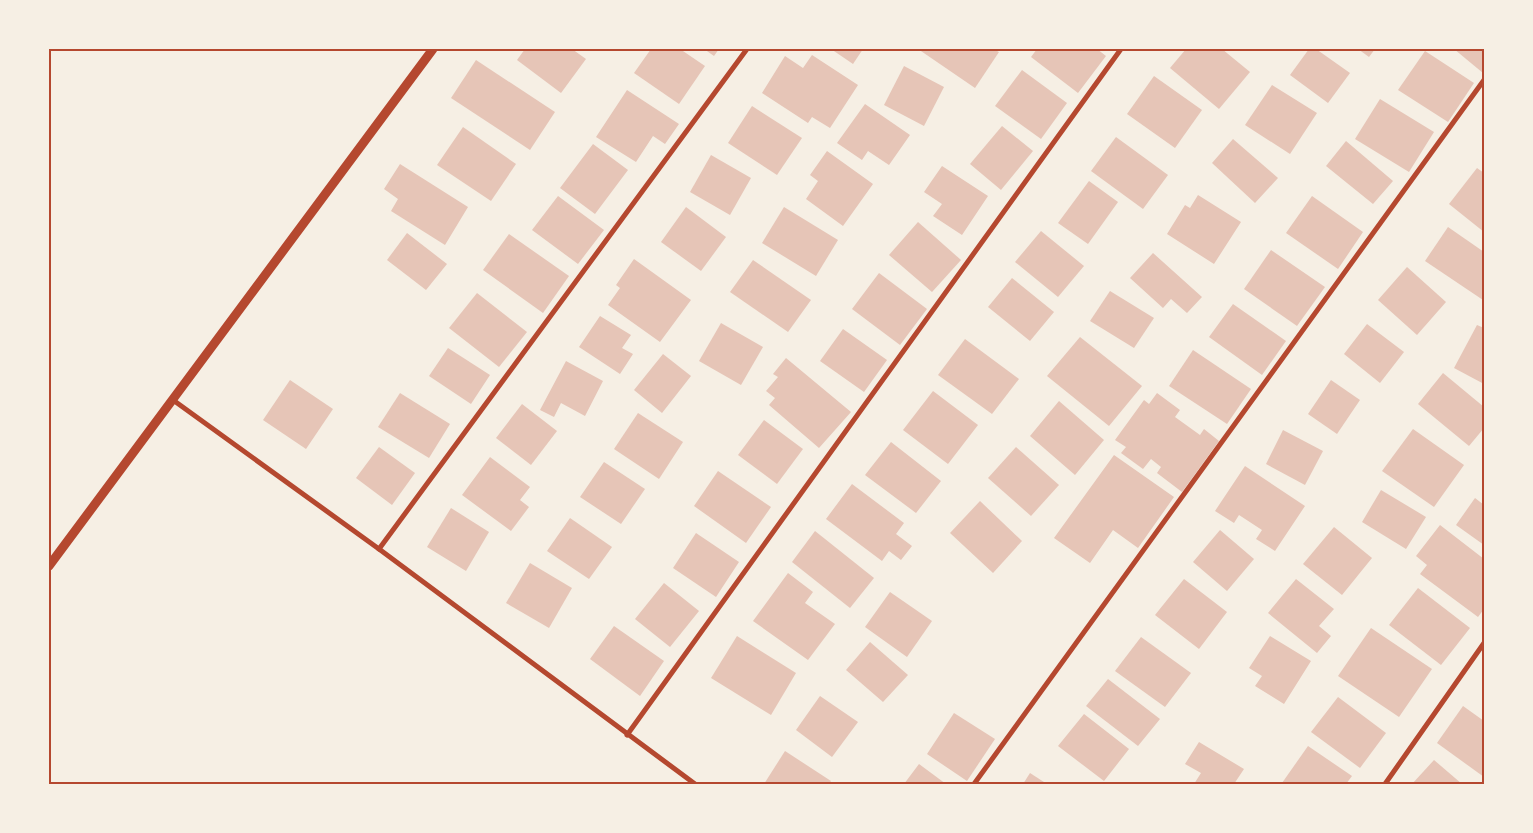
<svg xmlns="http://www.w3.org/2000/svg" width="1533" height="833" font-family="Cabin,sans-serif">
  <rect width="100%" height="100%" fill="#f6efe4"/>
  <g fill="#e6c5b7">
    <path d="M525,49H572L586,59L561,93L517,60Z"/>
    <path d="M651,49H680L705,66L679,104L634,73Z"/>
    <path d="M704,49H719L714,56Z"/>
    <path d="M831,49H863L853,64Z"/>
    <path d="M918,49H993L999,52L975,88Z"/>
    <path d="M1037,49H1097L1106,56L1078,93L1031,57Z"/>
    <path d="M1186,49H1222L1250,72L1219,109L1170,68Z"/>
    <path d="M1309,49H1316L1350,73L1328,103L1290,75Z"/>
    <path d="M1358,49H1375L1369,57Z"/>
    <path d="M1454,49H1484V72L1483,73Z"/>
    <path d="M1425,51L1474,83L1448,122L1398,90Z"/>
    <path d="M812,55L858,85L830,128L812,117L808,123L762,93L785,56L803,68Z"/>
    <path d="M476,60L555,112L530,150L451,98Z"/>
    <path d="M904,66L944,87L924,126L884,105Z"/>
    <path d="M1022,70L1067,103L1041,139L995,106Z"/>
    <path d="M1154,76L1202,110L1175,148L1127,114Z"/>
    <path d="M1272,85L1317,113L1290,154L1245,125Z"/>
    <path d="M627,90L679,124L665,144L653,136L636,162L596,137Z"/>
    <path d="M1380,99L1434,132L1409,172L1355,139Z"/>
    <path d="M865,104L910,135L889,165L868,151L862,160L837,143Z"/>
    <path d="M752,106L802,138L777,175L728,143Z"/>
    <path d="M1002,126L1033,151L1001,190L970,164Z"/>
    <path d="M463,127L516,164L491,201L437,165Z"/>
    <path d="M1116,137L1168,175L1143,209L1091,171Z"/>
    <path d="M1233,139L1278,178L1255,203L1212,163Z"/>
    <path d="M1346,141L1393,181L1373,204L1326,166Z"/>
    <path d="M593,144L628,170L595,214L560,188Z"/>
    <path d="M827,151L873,184L843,226L806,199L818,181L810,175Z"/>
    <path d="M711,155L751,178L730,215L690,192Z"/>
    <path d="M400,164L468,207L445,245L391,211L398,199L384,189Z"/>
    <path d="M942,166L988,196L962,235L933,216L942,204L924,192Z"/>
    <path d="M1477,168L1484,173V232L1449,204Z"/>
    <path d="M1089,181L1118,202L1088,244L1058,223Z"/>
    <path d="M1198,195L1241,222L1214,264L1167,234L1185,205L1190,208Z"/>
    <path d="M558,196L604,230L578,264L532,230Z"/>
    <path d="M1312,196L1363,232L1338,269L1286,233Z"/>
    <path d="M686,207L726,237L701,271L661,242Z"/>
    <path d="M784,207L838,240L816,276L762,243Z"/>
    <path d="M918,222L961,260L932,292L889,255Z"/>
    <path d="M1448,227L1484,252L1483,300L1425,261Z"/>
    <path d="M1041,231L1084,266L1058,297L1015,262Z"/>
    <path d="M407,233L447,264L426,290L387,260Z"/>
    <path d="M509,234L569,276L543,313L483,270Z"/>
    <path d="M1271,250L1325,287L1297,326L1244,289Z"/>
    <path d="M1153,253L1202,297L1187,313L1171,299L1163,308L1130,278Z"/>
    <path d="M634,259L691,300L660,342L608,305L620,288L616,285Z"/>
    <path d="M753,260L811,300L788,332L730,292Z"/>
    <path d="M1407,267L1446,302L1417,335L1378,300Z"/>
    <path d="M879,273L927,309L900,345L852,309Z"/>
    <path d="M1012,278L1054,312L1030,341L988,307Z"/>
    <path d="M1110,291L1154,318L1134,348L1090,321Z"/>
    <path d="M477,293L527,332L499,367L449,328Z"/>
    <path d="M1233,304L1286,341L1262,375L1209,337Z"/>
    <path d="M600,316L631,335L622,348L633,354L620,374L579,347Z"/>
    <path d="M721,323L763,347L741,385L699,361Z"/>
    <path d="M1367,324L1404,352L1380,383L1344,354Z"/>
    <path d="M1477,325L1484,328V384L1454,368Z"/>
    <path d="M843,329L887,360L864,392L820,361Z"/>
    <path d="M1080,337L1142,386L1109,426L1047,376Z"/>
    <path d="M965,339L1019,379L992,414L938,375Z"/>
    <path d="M448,348L490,375L471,404L429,376Z"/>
    <path d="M1193,350L1251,389L1227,424L1169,386Z"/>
    <path d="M663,354L691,376L662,413L634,390Z"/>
    <path d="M786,358L851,412L819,448L769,405L775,398L766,391L778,377L773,374Z"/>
    <path d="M566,361L603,381L585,416L561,403L554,417L540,410Z"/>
    <path d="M1443,373L1484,407V428L1469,446L1418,404Z"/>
    <path d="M290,380L333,409L306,449L263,420Z"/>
    <path d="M1331,380L1360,400L1337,434L1308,414Z"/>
    <path d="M933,391L978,425L948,464L903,430Z"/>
    <path d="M400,393L450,424L429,458L378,427Z"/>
    <path d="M1157,393L1180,410L1175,417L1200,435L1204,429L1219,441L1182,492L1157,473L1161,467L1151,459L1143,469L1121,453L1126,447L1115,440L1144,400L1149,404Z"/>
    <path d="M1059,401L1104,440L1075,475L1030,436Z"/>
    <path d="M522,404L557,431L531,465L496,438Z"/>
    <path d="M638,413L683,442L659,479L614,449Z"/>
    <path d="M764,420L803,449L777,484L738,455Z"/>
    <path d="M1413,429L1464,465L1434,507L1382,471Z"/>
    <path d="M1283,430L1323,451L1305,485L1266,464Z"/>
    <path d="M891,442L941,481L916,513L865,475Z"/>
    <path d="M379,447L415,473L392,505L356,478Z"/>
    <path d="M1016,447L1059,485L1031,516L988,478Z"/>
    <path d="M1114,455L1174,497L1138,548L1113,530L1090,563L1054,538Z"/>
    <path d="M490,457L530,487L520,500L529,507L511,531L462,495Z"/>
    <path d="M604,462L645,489L621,524L580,497Z"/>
    <path d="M1245,466L1305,506L1275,551L1256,539L1262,530L1239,515L1234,523L1215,511Z"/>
    <path d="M718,471L771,507L746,543L694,506Z"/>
    <path d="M852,484L904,523L896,534L912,546L901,560L889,551L882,561L826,519Z"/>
    <path d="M1381,490L1426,517L1406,549L1362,522Z"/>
    <path d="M1475,498L1484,505V545L1456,525Z"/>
    <path d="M980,501L1022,541L993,573L950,533Z"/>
    <path d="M451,508L489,532L466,571L427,547Z"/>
    <path d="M570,518L612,547L589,579L547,551Z"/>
    <path d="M1440,525L1484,559V609L1478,617L1420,574L1427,565L1416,556Z"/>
    <path d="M1334,527L1372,558L1342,595L1303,564Z"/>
    <path d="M1220,530L1254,559L1227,591L1193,562Z"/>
    <path d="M815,531L874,578L850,608L792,562Z"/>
    <path d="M696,533L739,562L716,597L673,568Z"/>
    <path d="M530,563L572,588L549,628L506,603Z"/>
    <path d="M788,573L813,592L805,603L835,624L808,660L753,621Z"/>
    <path d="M1184,579L1227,612L1199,649L1155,615Z"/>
    <path d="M1296,579L1334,609L1319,626L1331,636L1317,653L1268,613Z"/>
    <path d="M664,583L699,611L670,647L635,619Z"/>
    <path d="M1418,588L1470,628L1441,665L1389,625Z"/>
    <path d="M890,592L932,621L907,657L865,627Z"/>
    <path d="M614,626L664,661L640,696L590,659Z"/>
    <path d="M1371,628L1432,669L1399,717L1338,676Z"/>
    <path d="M737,636L796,673L771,715L711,678Z"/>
    <path d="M1270,636L1311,661L1284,704L1255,686L1262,676L1249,668Z"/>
    <path d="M1141,637L1191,673L1165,707L1115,671Z"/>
    <path d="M870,642L908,675L883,702L846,670Z"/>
    <path d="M1108,679L1160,719L1138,746L1086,706Z"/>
    <path d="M820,696L858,722L832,757L796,730Z"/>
    <path d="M1338,697L1386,733L1360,768L1311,732Z"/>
    <path d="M1463,706L1484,721V777L1437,743Z"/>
    <path d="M954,713L995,739L967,781L927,754Z"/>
    <path d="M1084,714L1129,749L1104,781L1058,746Z"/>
    <path d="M1199,742L1244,769L1234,784H1194L1201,773L1185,764Z"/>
    <path d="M1308,746L1352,776L1346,784L1282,783Z"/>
    <path d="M785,751L831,781L829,784H764Z"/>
    <path d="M1434,760L1462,784H1412Z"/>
    <path d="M919,764L946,784H904Z"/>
    <path d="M1030,773L1047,784H1023Z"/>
  </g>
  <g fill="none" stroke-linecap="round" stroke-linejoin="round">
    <g stroke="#b5482f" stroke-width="5">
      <path d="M173,400L379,549L695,784"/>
      <path d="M379,549L747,49"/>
      <path d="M627,735L1121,49"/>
      <path d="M974,784L1484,80"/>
      <path d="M1385,784L1484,643"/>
    </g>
    <path stroke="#b5482f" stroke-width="9" d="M49,566L433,49"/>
  </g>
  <rect width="1533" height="833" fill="none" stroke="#f6efe4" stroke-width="100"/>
  <rect x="50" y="50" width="1433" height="733" fill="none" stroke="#b5482f" stroke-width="2"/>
</svg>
